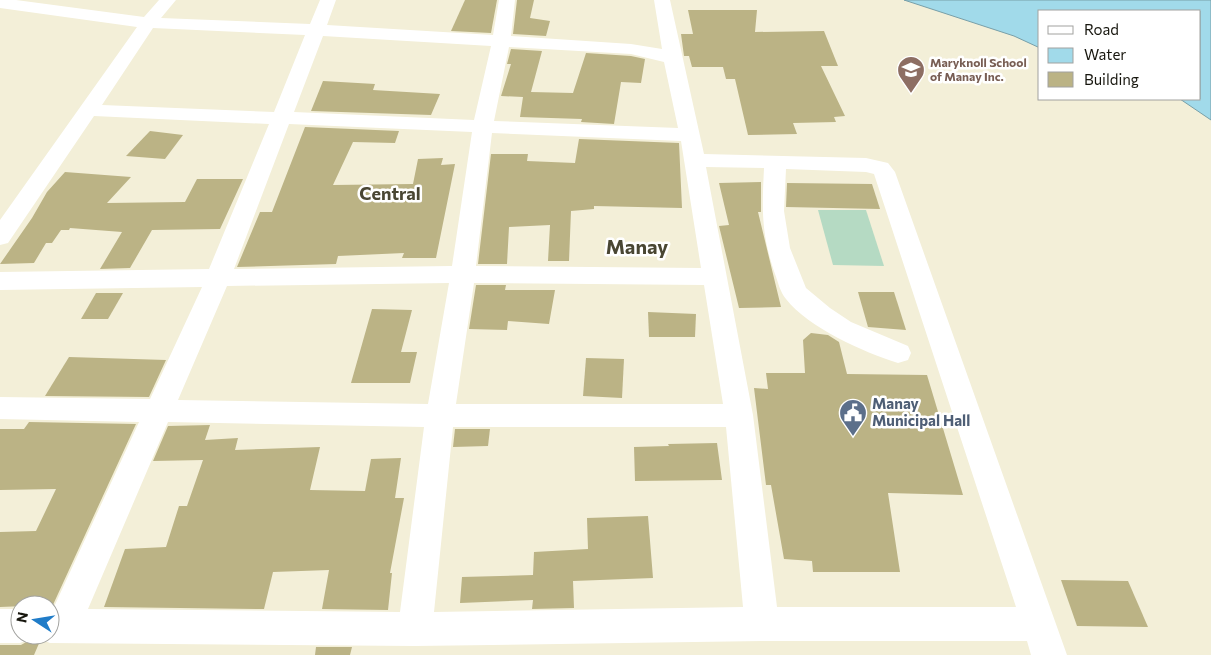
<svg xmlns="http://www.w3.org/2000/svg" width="1211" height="655" font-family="Commissioner,sans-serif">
  <rect width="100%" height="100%" fill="#f3efd8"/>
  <path fill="#b5dac3" d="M818,210H866L884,266L833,265Z"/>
  <path fill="#a1daea" stroke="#789fa8" d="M904,0H1211V120L1180,99H1200V11H1040V48L1014,36Z"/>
  <g fill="#bbb385">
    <path d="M465,0H497L491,33L451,31Z"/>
    <path d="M517,0H534L530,18L550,21L546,36L513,34Z"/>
    <path d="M688,10H757L755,32L824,31L838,66H821L845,116L834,117L836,122L793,123L797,134L748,135L735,79H726L723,67H692L689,56H684L681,34H693Z"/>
    <path d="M511,49L542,51L531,92L573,93L586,53L631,56L645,59L641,83L621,82L614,124L581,122L582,119L520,117L523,97L501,96L511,64H507Z"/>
    <path d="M323,81L375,84L373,90L440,94L431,115L311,111Z"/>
    <path d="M305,127L399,131L395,143L353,142L333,185L413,184L418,159L443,158L441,165L455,164L436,258H402L404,253L338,256L336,264L237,267L260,212H272Z"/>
    <path d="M150,131L183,135L165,159L126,156Z"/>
    <path d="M579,139L679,143L682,208L594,206V209L571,211L569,261H548L550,225L509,227L507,264H478L491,154H528L527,161L575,163Z"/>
    <path d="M65,172L131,177L107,203L185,202L197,179H243L220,229L152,230L130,268L100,269L122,232L70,228L69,230H61L52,243H46L34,263L0,264L32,218L47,192Z"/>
    <path d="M761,182V212H758L781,307L739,308L719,226L729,225L719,183Z"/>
    <path d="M787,183L872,184L880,209L786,207Z"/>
    <path d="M476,285H506L505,290H555L549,324L508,321L507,330L469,329Z"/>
    <path d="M858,292H894L906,330L868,327Z"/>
    <path d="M96,293H123L108,319H81Z"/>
    <path d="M372,309L412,310L401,352H417L410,383H351Z"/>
    <path d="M648,312L696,314L695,337H649Z"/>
    <path d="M811,333L828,335L839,342L847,374L927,375L963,495L888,493L900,572H813L812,561L784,559L771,485H766L754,388L768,389L766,373H805L803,340Z"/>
    <path d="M69,357L166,360L149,397L45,396Z"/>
    <path d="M586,358L624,359L622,398L583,396Z"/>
    <path d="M29,422L136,424L52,607L50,605L0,607V532L36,531L56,489L0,490V429H24Z"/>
    <path d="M210,425L205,440L238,438L235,450L320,447L310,490L365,491L371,459L401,458L395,498H404L390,573H392L388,610L322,609L329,570L273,572L264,609L104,607L125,549L166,547L179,506H187L203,460L153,461L168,426Z"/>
    <path d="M455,429H490L488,446L453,447Z"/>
    <path d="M717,443L722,480L635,481L634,447L669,446L668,444Z"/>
    <path d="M648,516L653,578L573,581L574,608L532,609L533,600L460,603L462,577L533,575L534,552L588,549L587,518Z"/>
    <path d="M1061,580L1128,581L1148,627L1077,626Z"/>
    <path d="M35,637L40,641L34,655H0V645H21Z"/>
    <path d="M316,647H352L350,655H315Z"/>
  </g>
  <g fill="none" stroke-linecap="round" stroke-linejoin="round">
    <g fill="#fff" fill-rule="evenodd">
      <path d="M0,0H16L144,17L159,0H176L161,18L310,24L320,0H336L327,25L493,35L499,0H515L511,36L631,44L662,49L654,0H670L704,154L866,158L888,163L895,172L1067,655H1031L1027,641H762L415,646L50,643L38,638L36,635H50V609H53L139,422L0,419V397L150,399L202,287L0,290V272L209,269L269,124L94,116L8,243L0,245V220L137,27L0,8ZM153,28L305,35L274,112L102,105ZM323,36L491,46L474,120L294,112ZM509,47L631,54L664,62L678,128L494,121ZM289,124L472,132L452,266L234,269ZM492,133L681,141L701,268L476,266ZM706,167L764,168C762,210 761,234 775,274C778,282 780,292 786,299C809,328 863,352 898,363L908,360L911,353L908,346L851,322L830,308L806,288L790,248L784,211L786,169L866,172L874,174L1016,607H777L753,415ZM449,283L428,404L178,400L227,286ZM474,283L704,285L723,404H456ZM168,422L424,427L400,612L88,609ZM453,427H726L743,607L434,612Z"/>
      <path d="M0,609H20V635H34L32,638L20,643H0Z"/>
    </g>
  </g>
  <defs>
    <symbol id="school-pin" viewBox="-11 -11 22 30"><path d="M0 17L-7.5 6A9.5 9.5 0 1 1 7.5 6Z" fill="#8d6e63" stroke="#fff"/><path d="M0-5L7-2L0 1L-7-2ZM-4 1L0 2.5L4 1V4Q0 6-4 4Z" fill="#fff"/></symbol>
    <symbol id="civic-pin" viewBox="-11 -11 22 30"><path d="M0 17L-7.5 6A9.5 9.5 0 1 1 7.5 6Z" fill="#5c6f8a" stroke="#fff"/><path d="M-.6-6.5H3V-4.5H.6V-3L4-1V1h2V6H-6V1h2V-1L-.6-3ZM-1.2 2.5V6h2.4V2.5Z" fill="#fff"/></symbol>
  </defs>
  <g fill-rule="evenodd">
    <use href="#school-pin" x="895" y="54" width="32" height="43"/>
    <use href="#civic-pin" x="837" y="397" width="32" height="43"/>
  </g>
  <g text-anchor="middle" stroke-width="5" stroke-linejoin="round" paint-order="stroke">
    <g font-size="12" font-weight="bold" fill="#785e54" stroke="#fff" text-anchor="start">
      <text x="930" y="67">Maryknoll School<tspan x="930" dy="14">of Manay Inc.</tspan></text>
    </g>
    <g font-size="15" font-weight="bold" fill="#4e5e75" stroke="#fff" text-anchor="start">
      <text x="872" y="409">Manay<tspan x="872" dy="17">Municipal Hall</tspan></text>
    </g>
    <g font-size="18" font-weight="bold" fill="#494633" stroke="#fff">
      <text x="390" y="200">Central</text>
    </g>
    <g font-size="20" font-weight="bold" fill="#494633" stroke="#fff">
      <text x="637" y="254">Manay</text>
    </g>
  </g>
  <rect x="1038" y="10" width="162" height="90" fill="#ffffff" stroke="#a2a29f"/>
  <rect x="1048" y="26" width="25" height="8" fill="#ffffff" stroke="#a2a29f"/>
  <text x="1084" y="35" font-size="15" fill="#17160e">Road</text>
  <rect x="1048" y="48" width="25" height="15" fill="#a1daea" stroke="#a2a29f"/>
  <text x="1084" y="60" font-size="15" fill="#17160e">Water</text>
  <rect x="1048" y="72" width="25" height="15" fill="#bbb385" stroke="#a2a29f"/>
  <text x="1084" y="85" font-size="15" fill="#17160e">Building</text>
  <g transform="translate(35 620) rotate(282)"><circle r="24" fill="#ffffff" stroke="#a2a29f"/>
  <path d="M0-4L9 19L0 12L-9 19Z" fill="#207cc8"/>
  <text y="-8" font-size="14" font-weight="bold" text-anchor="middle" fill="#17160e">N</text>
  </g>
</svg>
